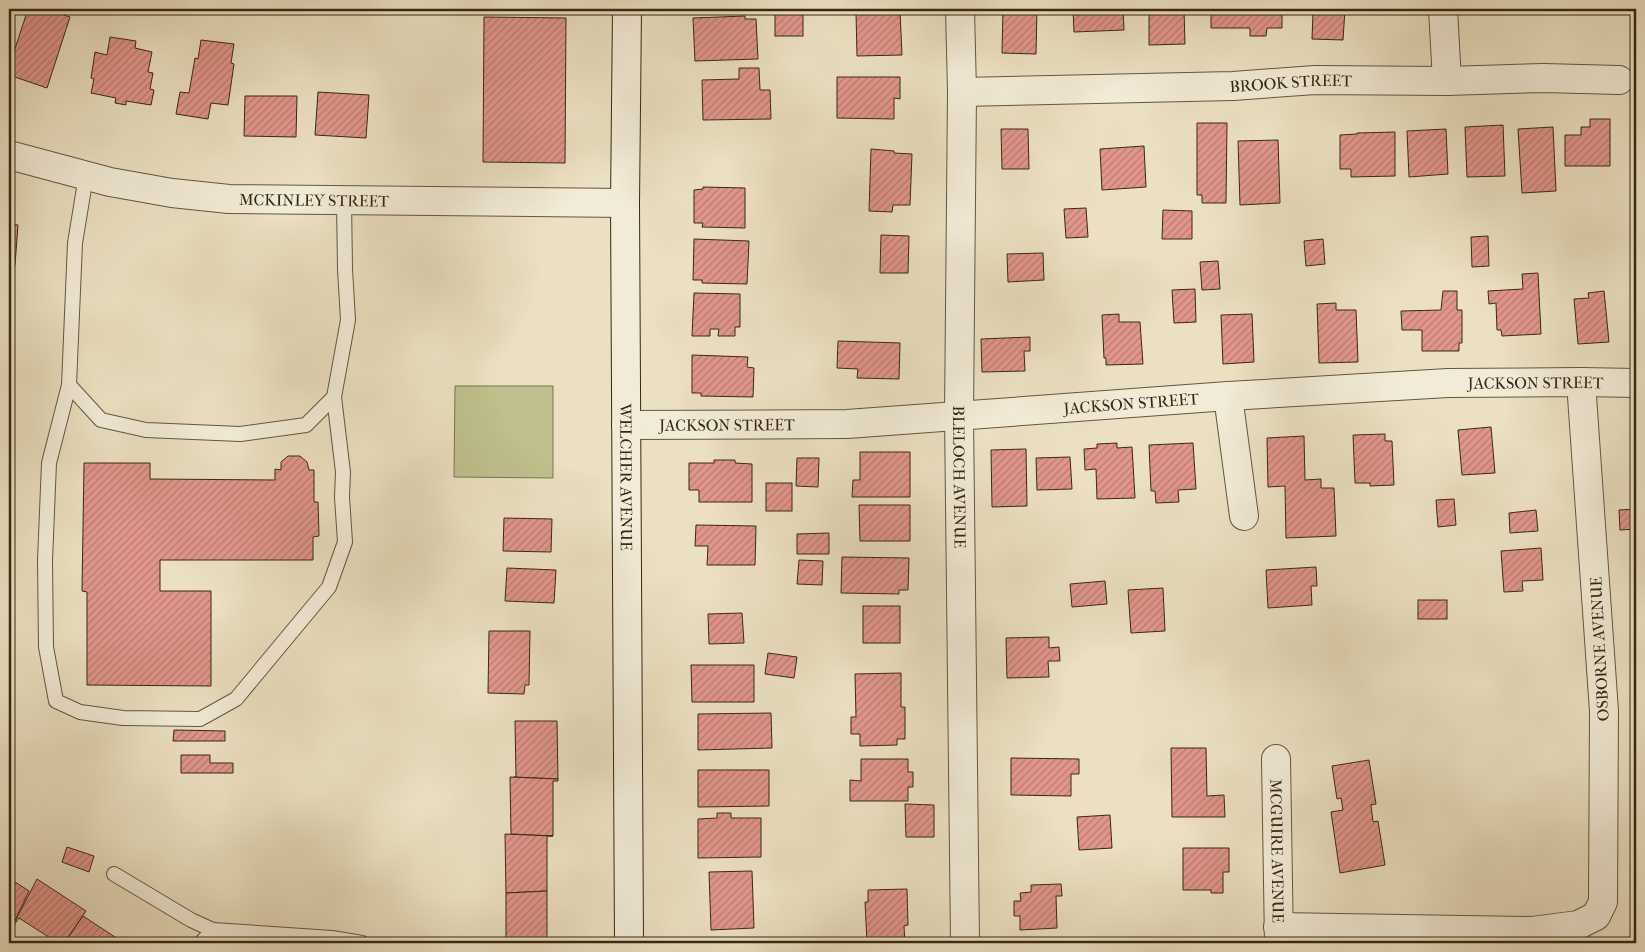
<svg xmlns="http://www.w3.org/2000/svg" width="1645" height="952" font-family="'IM FELL French Canon',serif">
  <defs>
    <pattern id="building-hatch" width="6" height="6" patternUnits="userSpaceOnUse" patternTransform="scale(1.25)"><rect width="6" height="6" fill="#e2968c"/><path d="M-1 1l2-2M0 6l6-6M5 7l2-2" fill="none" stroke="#b87a71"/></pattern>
  </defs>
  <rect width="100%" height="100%" fill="#ebe0c1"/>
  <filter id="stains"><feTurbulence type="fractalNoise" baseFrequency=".004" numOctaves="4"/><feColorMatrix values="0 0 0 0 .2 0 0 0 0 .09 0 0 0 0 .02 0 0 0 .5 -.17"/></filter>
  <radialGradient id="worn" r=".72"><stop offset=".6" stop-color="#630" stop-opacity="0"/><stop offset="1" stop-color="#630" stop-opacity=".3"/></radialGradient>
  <path fill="#bfc08d" stroke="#7b7451" d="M455,386H553V478L454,477Z"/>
  <g fill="url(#building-hatch)" stroke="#372815">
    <path d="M28,9H46L70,17L47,88L9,75V67Z"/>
    <rect x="775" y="9" width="28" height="27"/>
    <path d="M1003,9H1037L1036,54L1002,53Z"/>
    <path d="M1073,9H1123L1124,30L1074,32Z"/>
    <path d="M1149,9H1184L1185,44L1149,45Z"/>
    <path d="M1211,9H1282V28H1267L1266,36H1250V28H1211Z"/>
    <path d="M1311,9H1345L1343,40L1312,39L1313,13H1311Z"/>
    <path d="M900,11L902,55L857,56L856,13Z"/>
    <path d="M745,16V19H756L758,59L695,61L693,18Z"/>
    <path d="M484,17L566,18L565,163L483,162Z"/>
    <path d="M110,37L136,41L135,48L152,52L148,72L153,73L150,89L154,90L151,105L126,101V105L115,103L116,98L91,93L94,79L91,78L95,52L107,55Z"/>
    <path d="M201,40L234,44L231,63L234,64L228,105L211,103L208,119L176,114L180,92L189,93L195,58L198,59Z"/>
    <path d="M739,68H759L760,90H770L771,119L703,120L702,80L739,79Z"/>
    <path d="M837,77H900V99L894,98V119L837,118Z"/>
    <path d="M318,92L369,95L366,138L315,135Z"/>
    <path d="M245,96H297L296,137L244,136Z"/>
    <path d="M1590,119H1610V166H1565V135H1581V127H1590Z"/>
    <path d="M1197,123H1227L1226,203H1202V195H1197Z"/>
    <path d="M1503,125L1505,176L1467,177L1465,127Z"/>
    <path d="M1553,127L1556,191L1522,193L1518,129Z"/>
    <path d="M1001,129H1028L1029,169H1002Z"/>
    <path d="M1446,129L1448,174L1409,177L1407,131Z"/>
    <path d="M1395,132V176L1351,177V169H1340V135L1357,134V133Z"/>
    <path d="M1278,140L1280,203L1240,205L1238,141Z"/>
    <path d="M1144,146L1146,187L1102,190L1100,149Z"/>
    <path d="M871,149L894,151V153L912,154L910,205H893L892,212L869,211Z"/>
    <path d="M703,187L745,188V228L702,227L703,223H694V190L703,189Z"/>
    <path d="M1086,208L1088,237L1066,238L1064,209Z"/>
    <path d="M1163,210L1192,211V239H1162Z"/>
    <path d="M9,224L18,225L15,265H9Z"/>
    <path d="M881,235L909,236L908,273H880Z"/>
    <path d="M1488,236L1489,266L1472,267L1471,237Z"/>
    <path d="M694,239L749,241L747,284L702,283V280H693Z"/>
    <path d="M1323,239L1325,264L1306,266L1304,241Z"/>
    <path d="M1043,253L1044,280L1008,282L1007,254Z"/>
    <path d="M1218,261L1220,289L1202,290L1200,262Z"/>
    <path d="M1538,273L1541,334L1502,336L1501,330H1497L1496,303L1489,304L1488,291L1523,289L1522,274Z"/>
    <path d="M1195,289L1196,322L1174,323L1172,290Z"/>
    <path d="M1443,291H1457V310H1462V343H1459V351H1422V330H1402L1401,311L1441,310Z"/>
    <path d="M1604,291L1609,342L1578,344L1574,299L1589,298L1588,293Z"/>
    <path d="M694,293L740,294V327H735V336H718L719,329H710V336H692Z"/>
    <path d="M1336,303V310H1356L1358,362L1319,363L1317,304Z"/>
    <path d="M1119,314V322H1140L1143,364L1106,365V358H1104L1102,315Z"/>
    <path d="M1252,314L1254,362L1223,364L1221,315Z"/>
    <path d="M1030,337V351H1024L1025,371L982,372L981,339Z"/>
    <path d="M838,341L900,343L899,379L857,378L858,369L837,368Z"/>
    <path d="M692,355L748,357L747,367L754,368L753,397L701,396V393H692Z"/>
    <path d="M1633,408H1636V457Z"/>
    <path d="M1491,427L1495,473L1462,475L1458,430Z"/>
    <path d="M1385,434V441H1392L1394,485L1370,486V483H1355L1353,435Z"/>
    <path d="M1304,436L1305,480L1321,479V488H1334L1336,536L1286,538L1285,486L1268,487L1267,438Z"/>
    <path d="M1117,443V448L1132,447L1135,498L1097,499L1096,469L1085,470L1084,449L1097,448V444Z"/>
    <path d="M1193,443L1196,489L1178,490L1179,502L1156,503L1155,491H1151L1149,445Z"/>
    <path d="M1026,449L1027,506L992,507L991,450Z"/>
    <path d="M860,452H910V497H852L853,480H860Z"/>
    <path d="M288,456H300L307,462L309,470H314V502H318L319,536L313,537V560H160V591H211V686L87,685V592L82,591L84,463H150V479L275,480V469L281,470V462Z"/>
    <path d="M1070,457L1072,489L1037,490L1036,458Z"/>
    <path d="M797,458H819L818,487L796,486Z"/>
    <path d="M714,460H735V463L752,464V502H699V490H689V463H714Z"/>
    <rect x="766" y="483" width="26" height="28"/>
    <path d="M1454,499L1456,525L1438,527L1436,500Z"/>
    <path d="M859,505H910V541H860Z"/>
    <path d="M1636,509V529L1620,530L1619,510Z"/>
    <path d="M1536,510L1538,531L1510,533L1509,513Z"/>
    <path d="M504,518L552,519L551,552L503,551Z"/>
    <path d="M696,525L756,526L755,565H707L708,546H695Z"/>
    <path d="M829,533V554H797V534Z"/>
    <path d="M1541,548L1543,580L1522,581L1523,591L1504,592L1501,551Z"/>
    <path d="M842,557L909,558L908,590H899V594L841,593Z"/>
    <path d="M799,560L823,561L822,585L797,584Z"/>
    <path d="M1316,567L1317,586H1311L1312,605L1268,608L1266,570Z"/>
    <path d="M507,568L556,570L554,603L505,601Z"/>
    <path d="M1105,581L1107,604L1072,607L1070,584Z"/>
    <path d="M1163,588L1165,631L1131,633L1128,590Z"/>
    <rect x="1418" y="600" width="29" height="19"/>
    <rect x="863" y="606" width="37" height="37"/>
    <path d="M742,613L744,643L709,644L708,614Z"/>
    <path d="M489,631H530L529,685H525L524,694L488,693Z"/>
    <path d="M1049,637V648L1059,647L1060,661H1048L1049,677L1007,678L1006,638Z"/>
    <path d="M768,653L797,657L794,678L765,674Z"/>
    <path d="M691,665H754V702H692Z"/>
    <path d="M901,673V707H905V739H897V745L860,746V734H851V717H856L855,674Z"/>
    <path d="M771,713L772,748L698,750V714Z"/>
    <path d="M515,721H557L558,779L514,777H516Z"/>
    <path d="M174,730L225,731V741H173Z"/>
    <path d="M1171,748H1206L1207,796L1224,795L1225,817H1172Z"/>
    <path d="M181,755H210V763H233V773H181Z"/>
    <path d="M1011,758L1079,759V774H1071V796L1011,795Z"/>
    <path d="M861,759H908V772H913V787H908V801H850V780L861,781Z"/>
    <path d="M1369,760L1376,804L1371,805L1373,822L1378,821L1385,865L1340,873L1331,812L1343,810L1341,798L1337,799L1332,766Z"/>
    <path d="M698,770H769V806L698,807Z"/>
    <path d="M510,777L558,779V781H553V836L511,834Z"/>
    <path d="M905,804L934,805V837H906Z"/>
    <path d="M717,813H731V818H761V857L698,858V819L717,818Z"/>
    <path d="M1110,815L1112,848L1079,850L1077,817Z"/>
    <path d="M505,834L553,836H547V891L506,893Z"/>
    <path d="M67,847L94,856L89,872L62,862Z"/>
    <path d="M1183,848H1229V872H1223V893H1211V890H1183Z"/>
    <path d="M752,871L754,928L711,930L709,872Z"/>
    <path d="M9,878L29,891L11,929L9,928Z"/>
    <path d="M37,879L86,911L64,943H58L19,918L11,929Z"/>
    <path d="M1061,884L1062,896H1056L1057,928L1020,930V916H1014V901H1021L1020,893L1031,892V885Z"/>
    <path d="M907,889L908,925L904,926L905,943H867L865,902H868V890Z"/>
    <path d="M547,891V943H506V893Z"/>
    <path d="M83,916L121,941L120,943H64Z"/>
    <path d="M1176,938L1209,939V943H1176Z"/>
  </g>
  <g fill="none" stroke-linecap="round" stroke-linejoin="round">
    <defs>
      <g id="lane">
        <path d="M86,176L75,243L69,385L101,420L146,430L240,434L306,425L334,397L348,320L345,269L344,200"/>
        <path d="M69,385L49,463L45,560L46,647L56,701L80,712L123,718L200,719L236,699L329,587L345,542L342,497L343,472L334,397"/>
        <path d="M114,874L191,920L213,930"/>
        <path d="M201,943L213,930L332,938L362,943"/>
      </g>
      <g id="street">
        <path id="s1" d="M960,9L962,92L959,416L965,943"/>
        <path d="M1443,9L1447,81"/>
        <path id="s2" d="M962,92L1233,86L1315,80L1447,81L1543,78L1619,80"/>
        <path id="s3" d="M9,155L110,182L172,193L229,199L625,203"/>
        <path d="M1228,396L1244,516"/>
        <path id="s4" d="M626,425L847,424L1228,396L1448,383L1581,382L1636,383"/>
        <path id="s5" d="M1276,759L1279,943"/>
        <path d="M1278,927L1532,931L1578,925L1596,916L1603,902L1604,711L1581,382"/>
      </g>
      <g id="secondary">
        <path id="s6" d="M627,9L625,203L629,943"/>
      </g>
    </defs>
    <use href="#lane" stroke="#645640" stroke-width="16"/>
    <use href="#street" stroke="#645640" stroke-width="30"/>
    <use href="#secondary" stroke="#372815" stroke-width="30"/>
    <use href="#lane" stroke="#f2ebd7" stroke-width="14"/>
    <use href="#street" stroke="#f2ebd7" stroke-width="28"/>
    <use href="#secondary" stroke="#f2ebd7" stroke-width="28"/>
  </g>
  <g text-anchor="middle" stroke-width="5" stroke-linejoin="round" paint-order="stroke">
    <g font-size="16" fill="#372815" stroke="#f2ebd7">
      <text dy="6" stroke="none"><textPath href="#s2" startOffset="329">BROOK STREET</textPath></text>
      <text dy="6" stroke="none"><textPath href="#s3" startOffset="310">MCKINLEY STREET</textPath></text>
      <text dy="6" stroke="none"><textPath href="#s4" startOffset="911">JACKSON STREET</textPath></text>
      <text dy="6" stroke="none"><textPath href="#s4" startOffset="506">JACKSON STREET</textPath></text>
      <text dy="6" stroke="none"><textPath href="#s4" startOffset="101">JACKSON STREET</textPath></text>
      <text dy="6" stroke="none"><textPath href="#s6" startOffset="468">WELCHER AVENUE</textPath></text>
      <text dy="6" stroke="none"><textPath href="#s1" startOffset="468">BLELOCH AVENUE</textPath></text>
      <text transform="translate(1599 649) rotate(-93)" y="6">OSBORNE AVENUE</text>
      <text dy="6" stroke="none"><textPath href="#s5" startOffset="92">MCGUIRE AVENUE</textPath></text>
    </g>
  </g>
  <rect width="1645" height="952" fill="none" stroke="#ebe0c1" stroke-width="30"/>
  <rect x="10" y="10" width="1625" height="932" fill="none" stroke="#372815" stroke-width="2.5"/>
  <rect x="15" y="15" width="1615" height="922" fill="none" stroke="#372815"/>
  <rect width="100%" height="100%" filter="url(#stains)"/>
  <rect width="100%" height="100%" fill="url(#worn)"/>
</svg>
